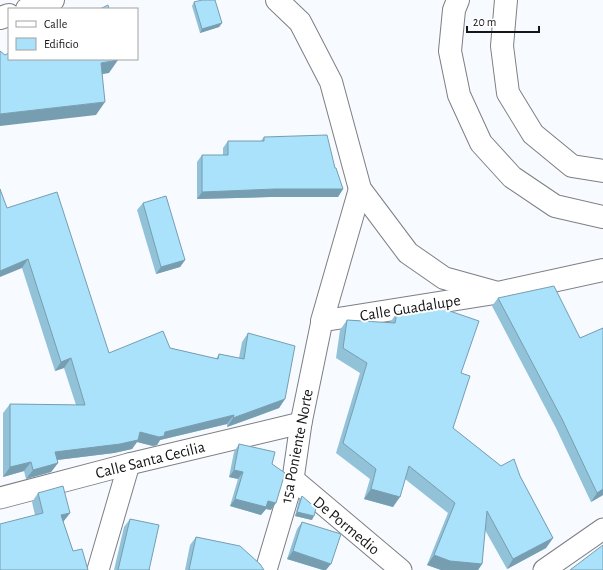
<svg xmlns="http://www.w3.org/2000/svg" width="603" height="570" font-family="'Alegreya Sans',sans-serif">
  <rect width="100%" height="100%" fill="#f7faff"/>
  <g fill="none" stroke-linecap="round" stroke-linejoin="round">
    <defs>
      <g id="minor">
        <path d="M293,479L401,570"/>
        <path d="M0,498L129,464L301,423"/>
        <path d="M98,570L129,464"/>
        <path d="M266,570L293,479L301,423L322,321L498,293"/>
        <path d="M544,570L603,529"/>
      </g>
      <g id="tertiary">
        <path d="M277,0L300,22L331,82L360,189L408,253L444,278L498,293L603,270"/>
        <path d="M27,9L53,0"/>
        <path d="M0,18L9,15"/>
        <path d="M322,321L360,189"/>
      </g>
      <g id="trunk">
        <path d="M458,0L454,10L450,51L459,95L481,143L512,177L555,206L603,217"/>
        <path d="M506,0L502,46L508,93L533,134L572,166L603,171"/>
      </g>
    </defs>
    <use href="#minor" stroke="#7d7f83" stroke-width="23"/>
    <use href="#tertiary" stroke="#7d7f83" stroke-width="24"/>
    <use href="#trunk" stroke="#7d7f83" stroke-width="24"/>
    <use href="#minor" stroke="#fff" stroke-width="21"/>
    <use href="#tertiary" stroke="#fff" stroke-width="22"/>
    <use href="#trunk" stroke="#fff" stroke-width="22"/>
  </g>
  <g fill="#92c2d8">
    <path d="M194,2L222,23L219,27L200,33L192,6Z"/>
    <path d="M264,137L335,168L343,189L338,197H270L197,199V162L202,155H223V148L228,141H261Z"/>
    <path d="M143,203L185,260L180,267L156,274L137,210Z"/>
    <path d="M7,208L109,353L170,348L216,359L219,354L239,358L242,342L248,333L285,399L279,408L227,427V424L160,440L157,445L153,446L137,442L132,449L114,453L57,460L58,463L51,472L26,479L24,471L3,477V413L10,404L76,405L64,368L55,371L22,268Z"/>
    <path d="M498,298L580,338L603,328V495L591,502L556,428L492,306Z"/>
    <path d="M397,312L461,373L453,428L501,466L520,476L553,538L546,548L507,569L485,530L482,564L478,570H441L427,565L448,513L405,479L393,507L364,499L370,479L336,453L360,373L336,358L340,330L347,320L390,323Z"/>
    <path d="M239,444L272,464L271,510L266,509L261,515L230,506L238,479L229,477L234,452Z"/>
    <path d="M38,493L70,513L63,522L73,551L35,515L32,502Z"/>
    <path d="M302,496L312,520L295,516L299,500Z"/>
    <path d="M130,519L149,570H150H114L124,527Z"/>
    <path d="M302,522L326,570H323L287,559L297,529Z"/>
    <path d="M196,537L264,570H185L190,545Z"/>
  </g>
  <g fill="#779eb0">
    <path d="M222,23L219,27L200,33L202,29Z"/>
    <path d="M118,60L109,73L92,76L101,63Z"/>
    <path d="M105,102L96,115L0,126V114Z"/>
    <path d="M275,189H343L338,197H270L197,199L202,192Z"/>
    <path d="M28,259L22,268L0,277V271Z"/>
    <path d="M185,260L180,267L156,274L161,267Z"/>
    <path d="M71,358L64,368L55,371L61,362Z"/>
    <path d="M285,399L279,408L227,427L233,418Z"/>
    <path d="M234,415L227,424L160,440L157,445L153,446L137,442L132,449L114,453L49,461L55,452L140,432H165Z"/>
    <path d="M31,462L24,471L3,477L10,467Z"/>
    <path d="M58,463L51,472L26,479L33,470Z"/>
    <path d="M234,470L243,472L238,479L229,477Z"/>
    <path d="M371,489L400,497L393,507L364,499Z"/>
    <path d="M603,489V495L591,502L597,493Z"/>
    <path d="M235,499L268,501L276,503L271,510L266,509L261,515L230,506Z"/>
    <path d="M297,512L314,516L312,520L295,516Z"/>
    <path d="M70,513L63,522L61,515Z"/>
    <path d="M553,538L546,548L507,569L513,559Z"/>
    <path d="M293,551L331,564L326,570H323L287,559Z"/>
    <path d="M434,555L482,564L478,570H441L427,565Z"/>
  </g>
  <g fill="#aae1fb" stroke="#779eb0">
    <path d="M202,0H215L222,23L202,29L194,2Z"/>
    <path d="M108,5L109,9H100Z"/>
    <path d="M0,51L5,55L9,53V59H117L118,60L101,63L105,102L0,114Z"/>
    <path d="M327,135L335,168H336L343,189H275L202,192V155H228V141H264V137Z"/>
    <path d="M0,189L7,208L57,192L109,353L163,331L170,348L218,359L219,354L244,359L248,333L295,346L285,399L233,418L234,415L165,432L164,436L159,437L140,432L138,440L120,444L55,452L58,463L33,470L31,462L10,467V404L85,405L71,358L61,362L28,259L0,271Z"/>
    <path d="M166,196L185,260L161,267L143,203Z"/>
    <path d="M554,286L580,338L603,328V489L597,493L562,419L498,298Z"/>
    <path d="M435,306L479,321L461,373L470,376L453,428L501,466L514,459L520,476L553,538L513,559L487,511L482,564L450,561L434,555L455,503L409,466L400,497L371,489L376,469L343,443L367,363L343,348L347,320L395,323L397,312Z"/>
    <path d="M239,444L275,452L272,464L285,473L276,503L268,501L266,507L235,499L243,472L234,470Z"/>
    <path d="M63,486L70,513L61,515L73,551L82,549L88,570H0V524L43,513L38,493Z"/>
    <path d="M302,496L316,508L314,516L297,512Z"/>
    <path d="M130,519L159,525L149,570H150H118Z"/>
    <path d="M302,522L341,534L331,564L293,551Z"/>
    <path d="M196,537L240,546L260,564L264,570H189Z"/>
    <path d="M603,545V570H570Z"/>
  </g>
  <g text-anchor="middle" stroke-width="4" stroke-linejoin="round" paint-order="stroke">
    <g font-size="16" fill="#151617" stroke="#fff">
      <text transform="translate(410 307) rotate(-9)" y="6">Calle Guadalupe</text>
      <text transform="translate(296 446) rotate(-79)" y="6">15a Poniente Norte</text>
      <text transform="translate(150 459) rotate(-14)" y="6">Calle Santa Cecilia</text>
      <text transform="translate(347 525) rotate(40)" y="6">De Pormedio</text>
    </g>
  </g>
  <rect x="8" y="8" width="130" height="52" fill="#ffffff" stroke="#a1a2a2"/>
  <rect x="16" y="21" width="20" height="6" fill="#ffffff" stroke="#a1a2a2"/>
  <text x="44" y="28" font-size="12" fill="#151617">Calle</text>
  <rect x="16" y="38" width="20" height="12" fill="#aae1fb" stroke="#a1a2a2"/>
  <text x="44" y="48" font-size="12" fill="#151617">Edificio</text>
  <path d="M467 26v6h72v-6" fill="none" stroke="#151617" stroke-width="2"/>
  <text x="473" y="26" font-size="12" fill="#151617" stroke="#ffffff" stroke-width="3" paint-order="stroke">20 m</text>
</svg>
